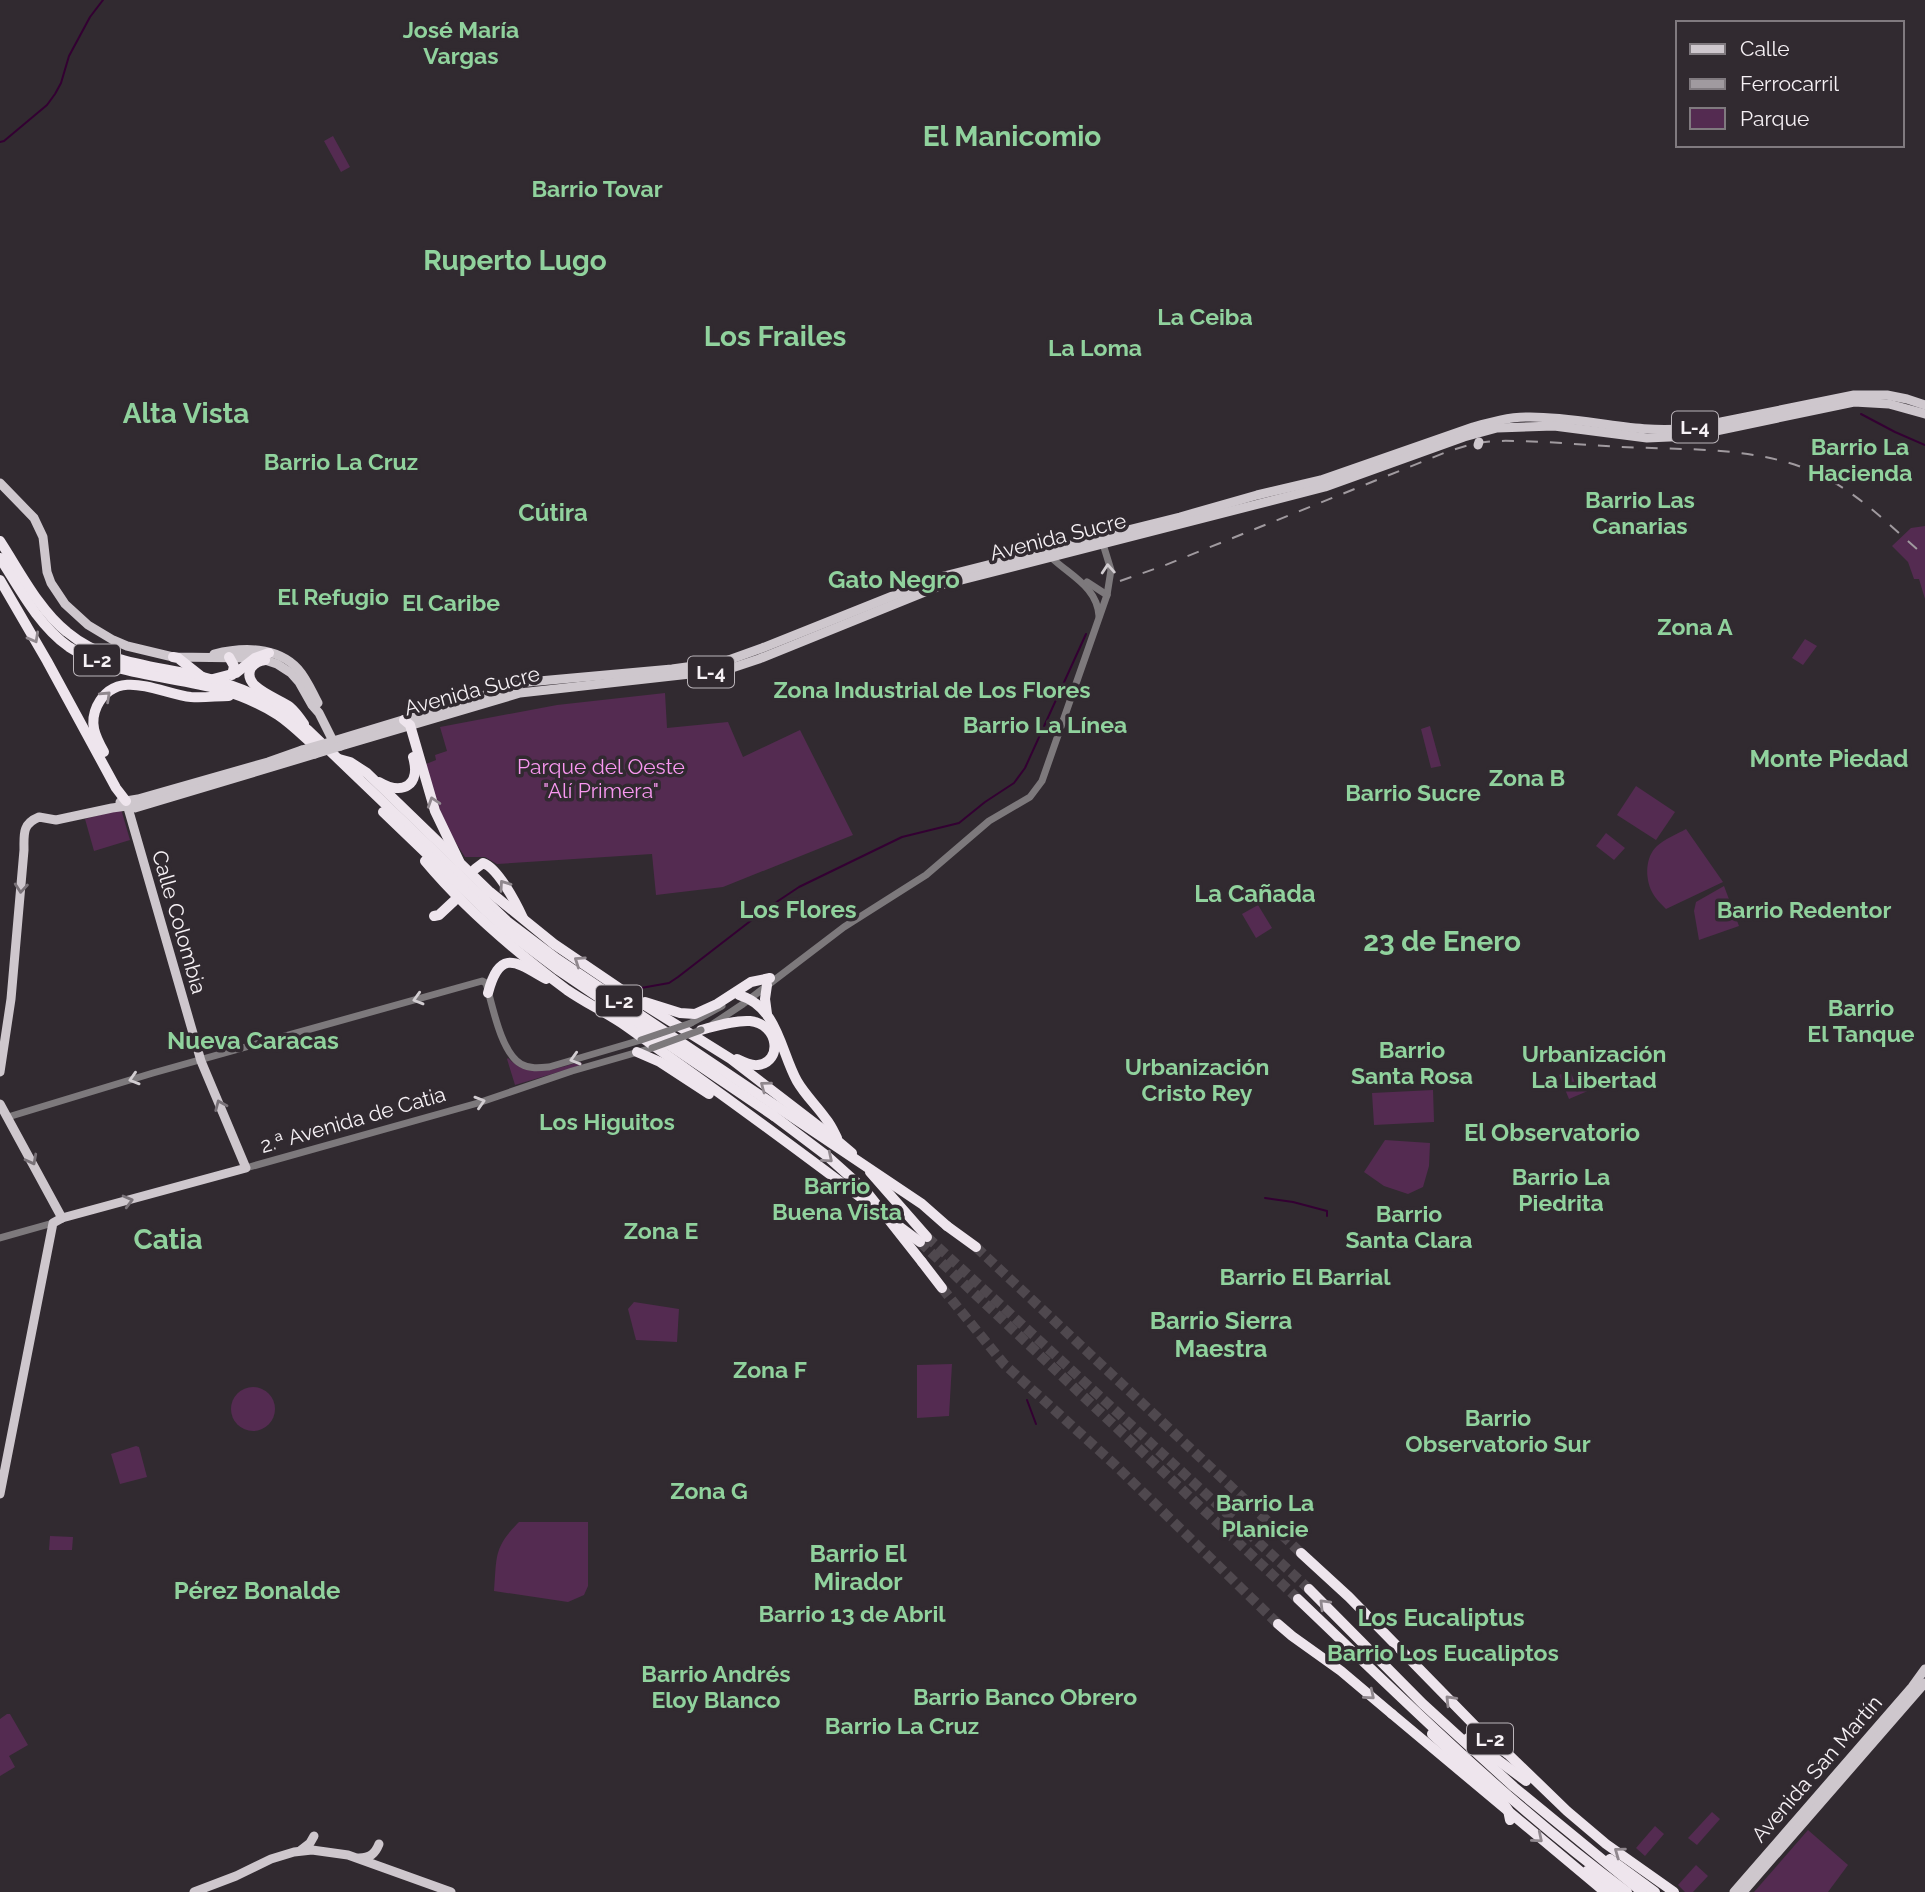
<svg xmlns="http://www.w3.org/2000/svg" width="1925" height="1892" font-family="Raleway,sans-serif">
  <rect width="100%" height="100%" fill="#312a30"/>
  <g fill="#542b51">
    <path d="M333,136L350,167L341,172L324,141Z"/>
    <path d="M1925,526V599L1919,579H1914L1908,562L1892,546L1911,528Z"/>
    <path d="M1805,639L1817,646L1803,665L1792,658Z"/>
    <path d="M665,693L667,728L728,722L743,757L800,730L853,835L723,887L656,895L652,854L497,864L485,857H465C445,828 434,797 426,764L436,760L435,755L447,751L440,727L557,705Z"/>
    <path d="M1430,726L1441,766L1431,768L1421,729Z"/>
    <path d="M1636,786L1675,812L1656,840L1617,815Z"/>
    <path d="M121,809L130,840L94,851L85,819Z"/>
    <path d="M1686,829L1723,882L1666,909C1661,904 1655,898 1652,892C1645,878 1645,857 1657,846C1665,839 1677,834 1686,829Z"/>
    <path d="M1606,833L1625,848L1614,860L1596,846Z"/>
    <path d="M1724,886L1739,926L1699,940L1694,911L1696,902Z"/>
    <path d="M1258,905L1272,928L1256,938L1242,914Z"/>
    <path d="M508,1058C531,1081 554,1068 581,1062L582,1065L515,1085L507,1059Z"/>
    <path d="M1570,1070L1575,1083L1585,1079L1590,1090L1569,1099L1559,1075Z"/>
    <path d="M1433,1090L1434,1122L1374,1125L1372,1093Z"/>
    <path d="M1385,1140L1430,1143L1429,1166L1423,1187L1408,1194L1384,1186L1364,1172Z"/>
    <path d="M634,1302L679,1309L677,1342L636,1340L628,1309Z"/>
    <path d="M952,1364L949,1416L917,1418V1365Z"/>
    <circle cx="253" cy="1409" r="22"/>
    <path d="M136,1446L139,1447L147,1477L120,1484L111,1454Z"/>
    <path d="M519,1522H588V1586L584,1595L568,1602L494,1591C497,1557 493,1548 519,1522Z"/>
    <path d="M50,1536L73,1537L72,1550H49Z"/>
    <path d="M7,1714H10L28,1745L9,1756L15,1767L0,1776V1719Z"/>
    <path d="M1712,1812L1720,1819L1697,1845L1688,1838Z"/>
    <path d="M1655,1826L1664,1834L1645,1856L1636,1848Z"/>
    <path d="M1808,1830L1848,1865L1828,1892H1754Z"/>
    <path d="M1696,1865L1708,1876L1693,1892H1685L1678,1885Z"/>
  </g>
  <g fill="none" stroke-linecap="round" stroke-linejoin="round">
    <g stroke="#330032" stroke-width="2">
      <path d="M0,142L4,141L47,105L55,94L61,83L69,56L90,17L103,0"/>
      <path d="M1861,414L1895,432L1925,445"/>
      <path d="M641,988L669,983L678,977L766,909L799,887L902,837L959,823L985,802L1014,783L1025,768L1086,634"/>
      <path d="M1265,1198L1293,1202L1327,1211V1216"/>
      <path d="M1027,1400L1036,1424"/>
    </g>
    <g stroke="#4f484e" stroke-width="10" stroke-dasharray="10 5" stroke-linecap="butt">
      <path d="M927,1237L1309,1589"/>
      <path d="M920,1242L1298,1599"/>
      <path d="M976,1247C1084,1349 1193,1450 1301,1553"/>
      <path d="M942,1288L1004,1364L1114,1464L1278,1624"/>
    </g>
    <g stroke="#7d797c" stroke-width="7">
      <path d="M1052,552L1054,560C1073,577 1097,588 1099,616"/>
      <path d="M1087,582L1107,595"/>
      <path d="M691,1023L722,1006"/>
      <path d="M713,1024L743,1004L844,927L926,875L989,821L1030,797L1042,781L1107,595L1111,570L1103,544"/>
      <path d="M8,1117L153,1073L482,981L486,983C492,1004 501,1053 521,1064C530,1069 539,1068 549,1067L641,1040"/>
      <path d="M246,1168L478,1103L572,1071L652,1048"/>
      <path d="M0,1238L53,1223"/>
    </g>
    <g stroke="#cec7cd" stroke-width="9">
      <path d="M0,483L34,518L43,537L47,572L51,583L65,604L88,625L113,640L127,646L173,657L249,658L265,660L277,664L291,673L299,682L312,705L319,713L333,741"/>
      <path d="M214,654C242,647 277,646 298,669C307,679 312,692 318,703"/>
      <path d="M330,742L528,682L672,669L723,662L762,648L940,577L1180,517L1257,495L1321,480L1473,427C1491,422 1509,417 1527,417C1583,416 1634,435 1691,428L1854,395H1887L1907,399L1925,405"/>
      <path d="M341,746L520,693L726,670L759,659L942,585L1325,487L1464,437L1497,428L1554,426L1647,438L1692,436L1854,402L1889,404L1925,414"/>
      <path d="M120,802L138,799L268,762L302,750"/>
      <path d="M0,1072L11,999L24,850C24,834 22,824 39,817L56,820L112,808L127,806L135,808L315,754"/>
      <path d="M0,1104L62,1218"/>
      <path d="M0,1494L53,1223L62,1218L246,1168L201,1061L126,801"/>
      <path d="M301,1850L310,1843L314,1836"/>
      <path d="M359,1858C370,1858 375,1854 379,1844"/>
      <path d="M194,1892L236,1876L271,1859L294,1852L312,1850L348,1855L451,1892"/>
      <path d="M1734,1892L1912,1687L1925,1669"/>
      <path d="M1743,1892L1925,1683"/>
    </g>
    <g stroke="#eee5ed" stroke-width="10">
      <path d="M0,541C19,570 39,610 67,632C107,665 155,665 203,677C227,683 253,692 273,705C285,713 297,722 308,730L508,922L557,959L776,1106"/>
      <path d="M0,558C19,588 39,626 69,647C111,675 171,676 219,689C239,695 261,704 278,715C293,725 306,739 319,750"/>
      <path d="M0,580L47,661L116,788L126,801"/>
      <path d="M173,657L178,658L202,677"/>
      <path d="M229,657L234,666L232,675"/>
      <path d="M265,660C260,661 255,662 251,668C241,687 278,698 290,707C296,712 300,718 304,724"/>
      <path d="M213,679L236,673L255,658L269,653"/>
      <path d="M404,720L410,725L435,811L459,861"/>
      <path d="M104,752C95,736 89,723 97,706C117,666 161,694 191,697C204,698 217,696 229,696"/>
      <path d="M339,759L350,762L367,773L490,892L554,944L635,999L731,1059L839,1142L852,1153"/>
      <path d="M379,782C403,796 421,785 413,757"/>
      <path d="M383,812L508,932L557,969L774,1116"/>
      <path d="M425,861C466,910 516,952 567,990C586,1003 607,1013 626,1026C712,1087 797,1149 880,1212"/>
      <path d="M475,869L483,863C498,868 516,903 523,918"/>
      <path d="M434,916L439,915L454,901"/>
      <path d="M488,993C500,948 516,962 546,979"/>
      <path d="M739,995C778,1007 780,1050 797,1081C805,1095 817,1106 826,1119C831,1125 834,1132 837,1138"/>
      <path d="M645,1002L680,1013L695,1014L717,1004L751,982L770,978"/>
      <path d="M767,1014L765,999L767,985"/>
      <path d="M701,1030C716,1026 734,1020 750,1021C779,1024 783,1062 758,1065C751,1066 743,1062 737,1059"/>
      <path d="M637,1052L660,1062L709,1094"/>
      <path d="M870,1172L927,1237"/>
      <path d="M892,1221L920,1242"/>
      <path d="M947,1226L976,1247"/>
      <path d="M922,1262L942,1288"/>
      <path d="M1301,1553L1349,1597L1482,1733L1508,1754L1567,1811L1606,1844L1674,1892"/>
      <path d="M1309,1589L1423,1704L1514,1787L1642,1892"/>
      <path d="M1298,1599C1404,1700 1509,1805 1627,1892"/>
      <path d="M1278,1624L1292,1636L1341,1671L1392,1714"/>
      <path d="M1432,1734L1497,1794L1508,1810L1510,1820"/>
      <path d="M1468,1738L1526,1781"/>
      <path d="M1610,1859L1655,1892"/>
      <path d="M1587,1871L1614,1892"/>
    </g>
    <path stroke="#a09a9f" stroke-width="2" stroke-dasharray="12 12" stroke-linecap="butt" d="M1120,581L1163,566L1449,451L1476,443L1494,441C1537,440 1580,445 1622,447C1686,450 1762,446 1820,475C1860,494 1892,528 1925,556"/>
    <g stroke="#7d797c" stroke-width="7">
      <path d="M641,1040L691,1023"/>
      <path d="M652,1048L701,1030"/>
    </g>
    <g stroke="#cec7cd" stroke-width="9">
      <path d="M1478,445L1479,442"/>
      <path d="M302,750L330,742"/>
      <path d="M315,754L341,746"/>
    </g>
    <g stroke="#eee5ed" stroke-width="10">
      <path d="M776,1106L922,1204L947,1226"/>
      <path d="M774,1116L827,1156L866,1191L922,1262"/>
      <path d="M1392,1714L1605,1892"/>
    </g>
  </g>
  <defs><path id="oneway-chevron" d="M-2-3.5L2.5 0L-2 3.5" fill="none" stroke-width="1.6" stroke-linecap="round" stroke-linejoin="round" transform="scale(1.75)"/></defs>
  <g stroke="#d2cdd1">
    <use href="#oneway-chevron" transform="translate(1108 569) rotate(-94)"/>
    <use href="#oneway-chevron" transform="translate(418 999) rotate(164)"/>
    <use href="#oneway-chevron" transform="translate(575 1059) rotate(164)"/>
    <use href="#oneway-chevron" transform="translate(134 1079) rotate(163)"/>
    <use href="#oneway-chevron" transform="translate(480 1102) rotate(-17)"/>
  </g>
  <g stroke="#90888e">
    <use href="#oneway-chevron" transform="translate(34 638) rotate(61)"/>
    <use href="#oneway-chevron" transform="translate(106 696) rotate(-43)"/>
    <use href="#oneway-chevron" transform="translate(433 802) rotate(-108)"/>
    <use href="#oneway-chevron" transform="translate(504 885) rotate(-125)"/>
    <use href="#oneway-chevron" transform="translate(579 961) rotate(-146)"/>
    <use href="#oneway-chevron" transform="translate(765 1086) rotate(-143)"/>
    <use href="#oneway-chevron" transform="translate(828 1158) rotate(40)"/>
    <use href="#oneway-chevron" transform="translate(1324 1604) rotate(-135)"/>
    <use href="#oneway-chevron" transform="translate(1370 1695) rotate(40)"/>
    <use href="#oneway-chevron" transform="translate(1450 1700) rotate(-134)"/>
    <use href="#oneway-chevron" transform="translate(1538 1838) rotate(40)"/>
    <use href="#oneway-chevron" transform="translate(1619 1852) rotate(-144)"/>
  </g>
  <g stroke="#787177">
    <use href="#oneway-chevron" transform="translate(21 888) rotate(95)"/>
    <use href="#oneway-chevron" transform="translate(220 1105) rotate(-113)"/>
    <use href="#oneway-chevron" transform="translate(32 1160) rotate(62)"/>
    <use href="#oneway-chevron" transform="translate(128 1201) rotate(-15)"/>
  </g>
  <g text-anchor="middle" stroke-width="7" stroke-linejoin="round" paint-order="stroke">
    <g fill="#312a30" stroke="#bbb5ba" stroke-width="2">
      <rect x="1672" y="411.5" width="46" height="31" rx="5"/>
      <rect x="74" y="644.5" width="46" height="31" rx="5"/>
      <rect x="688" y="656.5" width="46" height="31" rx="5"/>
      <rect x="596" y="985.5" width="46" height="31" rx="5"/>
      <rect x="1467" y="1723.5" width="46" height="31" rx="5"/>
    </g>
    <g font-size="19" font-weight="bold" fill="#f6f1f5">
      <text x="1695" y="434">L-4</text>
      <text x="97" y="667">L-2</text>
      <text x="711" y="679">L-4</text>
      <text x="619" y="1008">L-2</text>
      <text x="1490" y="1746">L-2</text>
    </g>
    <g font-size="21" fill="#f6f1f5" stroke="#312a30">
      <text transform="translate(1058 537) rotate(-14)" y="7">Avenida Sucre</text>
      <text transform="translate(472 691) rotate(-15)" y="7">Avenida Sucre</text>
      <text transform="translate(179 922) rotate(74)" y="7">Calle Colombia</text>
      <text transform="translate(353 1120) rotate(-16)" y="7">2.ª Avenida de Catia</text>
      <text transform="translate(1817 1769) rotate(-49)" y="7">Avenida San Martín</text>
    </g>
    <g font-size="21" fill="#f998f1" stroke="#312a30">
      <text x="601" y="774">Parque del Oeste<tspan x="601" dy="24">"Alí Primera"</tspan></text>
    </g>
    <g font-size="23" font-weight="bold" fill="#90d29d" stroke="#312a30">
      <text x="461" y="38">José María<tspan x="461" dy="26">Vargas</tspan></text>
      <text x="597" y="197">Barrio Tovar</text>
      <text x="1205" y="325">La Ceiba</text>
      <text x="1095" y="356">La Loma</text>
      <text x="1860" y="455">Barrio La<tspan x="1860" dy="26">Hacienda</tspan></text>
      <text x="341" y="470">Barrio La Cruz</text>
      <text x="1640" y="508">Barrio Las<tspan x="1640" dy="26">Canarias</tspan></text>
      <text x="333" y="605">El Refugio</text>
      <text x="451" y="611">El Caribe</text>
      <text x="1695" y="635">Zona A</text>
      <text x="932" y="698">Zona Industrial de Los Flores</text>
      <text x="1045" y="733">Barrio La Línea</text>
      <text x="1527" y="786">Zona B</text>
      <text x="1413" y="801">Barrio Sucre</text>
      <text x="1804" y="918">Barrio Redentor</text>
      <text x="1861" y="1016">Barrio<tspan x="1861" dy="26">El Tanque</tspan></text>
      <text x="1412" y="1058">Barrio<tspan x="1412" dy="26">Santa Rosa</tspan></text>
      <text x="1594" y="1062">Urbanización<tspan x="1594" dy="26">La Libertad</tspan></text>
      <text x="1197" y="1075">Urbanización<tspan x="1197" dy="26">Cristo Rey</tspan></text>
      <text x="607" y="1130">Los Higuitos</text>
      <text x="1561" y="1185">Barrio La<tspan x="1561" dy="26">Piedrita</tspan></text>
      <text x="837" y="1194">Barrio<tspan x="837" dy="26">Buena Vista</tspan></text>
      <text x="1409" y="1222">Barrio<tspan x="1409" dy="26">Santa Clara</tspan></text>
      <text x="661" y="1239">Zona E</text>
      <text x="1305" y="1285">Barrio El Barrial</text>
      <text x="770" y="1378">Zona F</text>
      <text x="1498" y="1426">Barrio<tspan x="1498" dy="26">Observatorio Sur</tspan></text>
      <text x="709" y="1499">Zona G</text>
      <text x="1265" y="1511">Barrio La<tspan x="1265" dy="26">Planicie</tspan></text>
      <text x="852" y="1622">Barrio 13 de Abril</text>
      <text x="1443" y="1661">Barrio Los Eucaliptos</text>
      <text x="716" y="1682">Barrio Andrés<tspan x="716" dy="26">Eloy Blanco</tspan></text>
      <text x="1025" y="1705">Barrio Banco Obrero</text>
      <text x="902" y="1734">Barrio La Cruz</text>
    </g>
    <g font-size="24" font-weight="bold" fill="#90d29d" stroke="#312a30">
      <text x="553" y="521">Cútira</text>
      <text x="894" y="588">Gato Negro</text>
      <text x="1829" y="767">Monte Piedad</text>
      <text x="1255" y="902">La Cañada</text>
      <text x="798" y="918">Los Flores</text>
      <text x="253" y="1049">Nueva Caracas</text>
      <text x="1552" y="1141">El Observatorio</text>
      <text x="1221" y="1329">Barrio Sierra<tspan x="1221" dy="28">Maestra</tspan></text>
      <text x="858" y="1562">Barrio El<tspan x="858" dy="28">Mirador</tspan></text>
      <text x="257" y="1599">Pérez Bonalde</text>
      <text x="1441" y="1626">Los Eucaliptus</text>
    </g>
    <g font-size="28" font-weight="bold" fill="#90d29d" stroke="#312a30">
      <text x="1012" y="146">El Manicomio</text>
      <text x="515" y="270">Ruperto Lugo</text>
      <text x="775" y="346">Los Frailes</text>
      <text x="186" y="423">Alta Vista</text>
      <text x="1442" y="951">23 de Enero</text>
      <text x="168" y="1249">Catia</text>
    </g>
  </g>
  <rect x="1676" y="21" width="228" height="126" fill="#312a30" stroke="#807a7f" stroke-width="2"/>
  <rect x="1690" y="44" width="35" height="10" fill="#cec7cd" stroke="#807a7f" stroke-width="2"/>
  <text x="1740" y="56" font-size="21" fill="#f6f1f5">Calle</text>
  <rect x="1690" y="79" width="35" height="10" fill="#a09a9f" stroke="#807a7f" stroke-width="2"/>
  <text x="1740" y="91" font-size="21" fill="#f6f1f5">Ferrocarril</text>
  <rect x="1690" y="108" width="35" height="21" fill="#542b51" stroke="#807a7f" stroke-width="2"/>
  <text x="1740" y="126" font-size="21" fill="#f6f1f5">Parque</text>
</svg>
